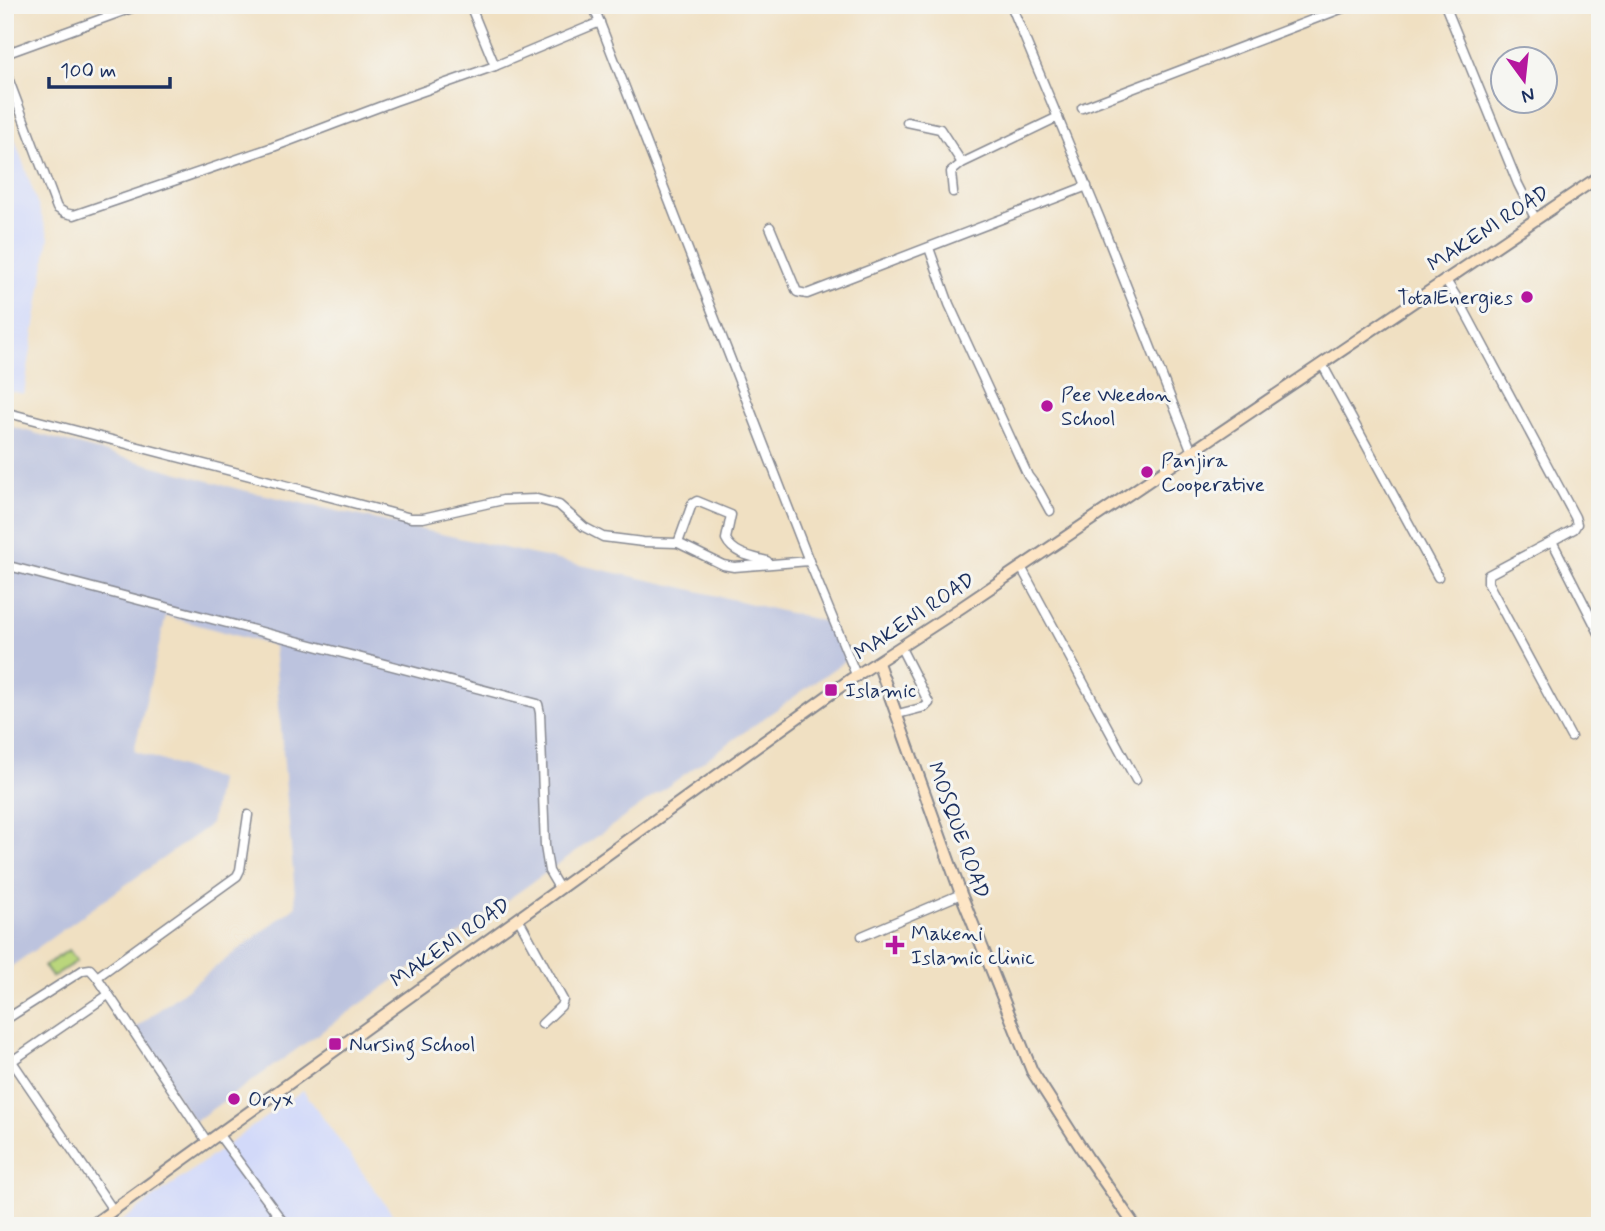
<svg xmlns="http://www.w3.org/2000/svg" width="1605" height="1231" font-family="Mynerve,sans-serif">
  <rect width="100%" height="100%" fill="#f6f6f2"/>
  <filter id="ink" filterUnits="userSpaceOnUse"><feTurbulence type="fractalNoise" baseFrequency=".0143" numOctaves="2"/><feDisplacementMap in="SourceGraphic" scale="14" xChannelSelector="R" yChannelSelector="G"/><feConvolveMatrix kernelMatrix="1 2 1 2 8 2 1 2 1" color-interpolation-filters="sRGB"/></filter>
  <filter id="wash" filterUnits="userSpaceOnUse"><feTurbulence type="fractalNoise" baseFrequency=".00686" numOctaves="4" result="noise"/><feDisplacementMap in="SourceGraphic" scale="28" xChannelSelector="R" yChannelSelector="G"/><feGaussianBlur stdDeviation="1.57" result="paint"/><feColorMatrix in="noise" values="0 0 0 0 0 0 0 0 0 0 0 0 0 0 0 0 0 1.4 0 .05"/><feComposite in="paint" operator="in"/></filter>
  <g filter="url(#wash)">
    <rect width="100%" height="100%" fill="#f0e0c2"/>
    <g fill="#d2d9f9">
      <path d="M5,111L49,237L24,394L5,390Z"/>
      <path d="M303,1090L401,1226H115Z"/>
    </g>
    <path fill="#bcc3de" d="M5,425L238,489L680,587L831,623L846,660L194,1122L134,1029L296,906L274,646L166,616L134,751L219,780L211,824L5,971Z"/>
    <path fill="#bad67c" stroke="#6a826d" stroke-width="2" d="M69,950L77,961L52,977L44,966Z"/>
  </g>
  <g filter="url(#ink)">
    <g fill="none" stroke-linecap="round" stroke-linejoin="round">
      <defs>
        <g id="street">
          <path d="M593,5L809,561L857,677"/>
          <path d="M1011,5L1100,219L1192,452"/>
          <path d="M1445,5L1518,184L1536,220"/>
          <path d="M5,54L140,5"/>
          <path d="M495,66L600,22"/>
          <path d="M5,70L57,208L65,213L74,215L273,147L395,101L495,66L470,5"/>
          <path d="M1082,108L1351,5"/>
          <path d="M907,122L940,129L962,163"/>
          <path d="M953,192L951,172L962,163L1058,117"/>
          <path d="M770,227L797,292L807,294L1087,186"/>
          <path d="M929,248L949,304L1028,476L1038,489L1050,511"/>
          <path d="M1445,279L1462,306L1575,517L1577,524L1574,529L1552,541L1600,635"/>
          <path d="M1322,364L1438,577"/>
          <path d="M5,410L12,414L411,518H423L503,500L537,499L559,505L584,527L603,537L643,542L678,543L723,565L734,567L809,561"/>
          <path d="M1552,541L1488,575V583L1571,737"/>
          <path d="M678,543L692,504L697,501L731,515L726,539C733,554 752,557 767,561"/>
          <path d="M5,565L538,704L540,713L545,846L549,871L559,888"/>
          <path d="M1021,567L1136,780"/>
          <path d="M898,714L925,707L929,703L901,648"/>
          <path d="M518,918L563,1000L561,1006L542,1024"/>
          <path d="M862,936L961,894"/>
          <path d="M5,1020L83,970L90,969L97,977"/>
          <path d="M5,1051L113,1210"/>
          <path d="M12,1061L108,995"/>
          <path d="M219,1135L286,1226"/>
          <path d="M208,1143L97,977L237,876L240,870L248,815"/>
        </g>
        <g id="secondary">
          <path d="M878,663L961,894L1032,1071L1087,1157L1135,1226"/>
          <path d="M91,1226L851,679L962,607L1600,176"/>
        </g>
      </defs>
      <use href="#street" stroke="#868890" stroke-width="11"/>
      <use href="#secondary" stroke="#868890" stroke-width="14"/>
      <use href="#street" stroke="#fff" stroke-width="8"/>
      <use href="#secondary" stroke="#fde5c5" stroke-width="10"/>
    </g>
  </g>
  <g fill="#b5179e" stroke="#f6f6f2" stroke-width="2.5">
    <circle cx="1527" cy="297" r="7"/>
    <circle cx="1047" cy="406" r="7"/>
    <circle cx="1147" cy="472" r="7"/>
    <rect x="824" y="683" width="14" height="14" rx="3.5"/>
    <path d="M891.5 934.5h7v7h7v7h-7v7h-7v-7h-7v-7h7z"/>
    <rect x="328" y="1037" width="14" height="14" rx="3.5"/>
    <circle cx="234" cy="1099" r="7"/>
  </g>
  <g text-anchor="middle" stroke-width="6" stroke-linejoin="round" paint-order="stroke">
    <g font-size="21" fill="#1b2f5e" stroke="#f6f6f2">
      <text transform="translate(1488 228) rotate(-33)" y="7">MAKENI ROAD</text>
      <text transform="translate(914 616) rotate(-34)" y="7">MAKENI ROAD</text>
      <text transform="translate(959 830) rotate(70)" y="7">MOSQUE ROAD</text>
      <text transform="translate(450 942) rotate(-35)" y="7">MAKENI ROAD</text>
    </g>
    <g font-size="21" fill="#1b2f5e" stroke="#f6f6f2" text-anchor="start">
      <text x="1513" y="304" text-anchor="end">TotalEnergies</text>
      <text x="1061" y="401">Pee Weedon<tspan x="1061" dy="24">School</tspan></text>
      <text x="1161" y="467">Panjira<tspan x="1161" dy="24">Cooperative</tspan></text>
      <text x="845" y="697">Islamic</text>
      <text x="911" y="940">Makeni<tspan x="911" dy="24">Islamic clinic</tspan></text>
      <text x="349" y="1051">Nursing School</text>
      <text x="248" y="1106">Oryx</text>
    </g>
  </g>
  <rect width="1605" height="1231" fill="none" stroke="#f6f6f2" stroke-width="28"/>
  <g transform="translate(1524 80) rotate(165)"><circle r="33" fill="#f6f6f2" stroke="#9ea6b7" stroke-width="2"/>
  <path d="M0-5L12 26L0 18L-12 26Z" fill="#b5179e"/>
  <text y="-10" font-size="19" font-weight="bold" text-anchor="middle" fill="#1b2f5e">N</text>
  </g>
  <path d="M49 77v10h121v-10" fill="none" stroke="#1b2f5e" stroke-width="3.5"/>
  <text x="60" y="77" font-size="21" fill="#1b2f5e" stroke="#f6f6f2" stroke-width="5" paint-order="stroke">100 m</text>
</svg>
